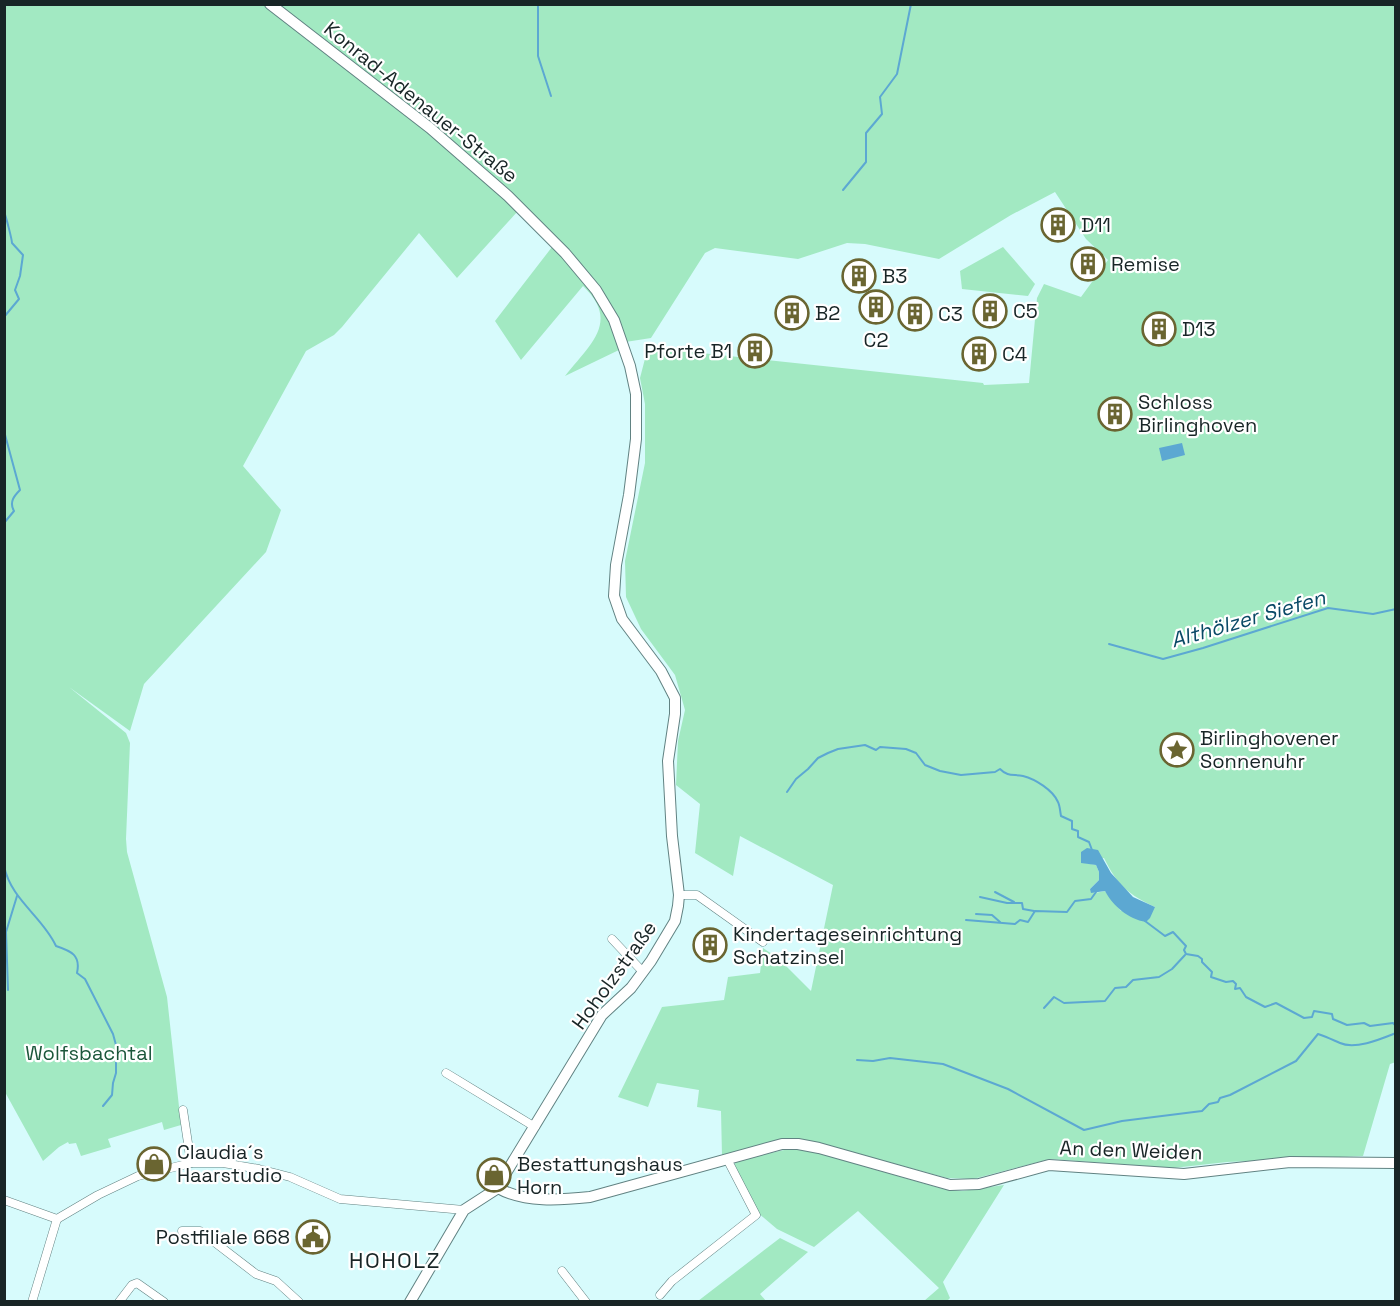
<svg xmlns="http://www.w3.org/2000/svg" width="1400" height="1306" font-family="'Space Grotesk',sans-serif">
  <rect width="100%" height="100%" fill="#d7fbfc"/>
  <g fill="#a2e9c2" fill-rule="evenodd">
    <path d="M5,5H1395L1396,1062L1390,1064L1363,1156L1227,1162L1173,1168L1050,1159L973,1179L947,1178L808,1140H781L722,1156L721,1111L697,1107L699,1090L657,1083L648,1107L618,1097L662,1007L724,1000L728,977L760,973L763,948L778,958L811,991L833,885L740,836L733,876L695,853L700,804L676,785L678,741L685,710L675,675L641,629L626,597L625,561L645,463V404L640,378L647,351L655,348L983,383L984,385L1029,383L1037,298L1044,284L1081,297L1108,260L1086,239L1055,192L1011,215L939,259L865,244L847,243L798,259L715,248L705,253L651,338L619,343L621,349L565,376C589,345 621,322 583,286L521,360L495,321L552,247L517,212L457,278L419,233L342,327L334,335L306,351L243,466L281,510L266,552L144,684L130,731L69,687L126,733L130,743L126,839L127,852L167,997L181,1125L164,1130L162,1122L108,1139L111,1147L81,1156L76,1143L69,1144L68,1142L59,1147L43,1161L5,1092L4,205L6,195L4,188ZM1104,858C1117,885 1129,895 1155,907L1121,911L1105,891L1095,893L1090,889L1099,880V872L1096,865L1086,863Z"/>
    <path d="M1003,247L1035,284L1028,296L962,289L960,271Z"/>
    <path d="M793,1148L807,1150L943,1189L962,1191L1004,1185L943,1282L950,1298L947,1301H924L939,1288L858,1211L814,1247L777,1229L758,1213L734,1166L736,1161Z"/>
    <path d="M780,1238L808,1252L760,1294L766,1301H698Z"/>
  </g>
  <g fill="#5ca8d2">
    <path d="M1182,443L1185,455L1162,461L1159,448Z"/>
    <path d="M1087,848L1098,850L1111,873L1133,897L1155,907L1150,918L1146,922C1128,919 1113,906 1105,891L1091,893L1090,889L1099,880V872L1096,865L1081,863V852Z"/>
  </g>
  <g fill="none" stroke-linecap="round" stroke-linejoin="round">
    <g stroke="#5ca8d2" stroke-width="2">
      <path d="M538,4V56L551,96"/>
      <path d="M843,190L866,162V133L882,114L880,97L897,74L911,4"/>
      <path d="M4,212C6,216 12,240 12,243L23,255L20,276L15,290L19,299L4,317"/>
      <path d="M4,431L20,490C14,496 9,502 14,511L4,523"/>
      <path d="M1109,644L1163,659L1203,648L1328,608L1373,614L1396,609"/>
      <path d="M787,792L796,779L808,769L818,758L828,753L838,749L865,745L876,750L880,747L906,749L916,753L925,765L940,771L961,775L995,772L1000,769C1008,777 1013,774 1023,776C1035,779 1053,790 1058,802C1060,806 1060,811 1061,816L1072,821V829L1078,831V837L1089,842L1092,850"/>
      <path d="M4,866C11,900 43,917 56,946C71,951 81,955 77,973L85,979L113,1034L116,1045V1073L113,1083L112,1095L103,1106"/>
      <path d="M995,892L1014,902"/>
      <path d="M980,897L1007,903H1022L1023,909L1034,911"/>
      <path d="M976,914L992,915L1000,922"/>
      <path d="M966,920L1015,924L1020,920L1028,922L1035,911L1067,912L1075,901L1091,899L1096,892"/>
      <path d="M1145,921L1165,936L1173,932L1186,946L1184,950L1186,954L1198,956L1202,959V962L1212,972L1211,977L1226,982L1233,981L1236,984L1235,989L1240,988L1246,997L1265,1007L1276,1003L1304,1018L1312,1017L1314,1011L1332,1014L1333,1019L1347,1025L1364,1023L1370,1026L1393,1023L1396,1026"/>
      <path d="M8,990L6,932L17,896"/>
      <path d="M1044,1008L1054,997L1064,1003L1105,1001L1115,988L1126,987L1133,980L1159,977L1172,969L1185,955"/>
      <path d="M857,1060L873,1061L890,1058L943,1064L1008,1089L1084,1130L1122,1121L1202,1111L1209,1104L1218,1102L1220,1098L1230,1095L1296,1061L1318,1034C1327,1037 1333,1040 1340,1043C1355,1050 1381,1039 1396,1033"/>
    </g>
    <defs>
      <g id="street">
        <path d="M679,895H697L763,942"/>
        <path d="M612,939L643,972"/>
        <path d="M446,1073L535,1127"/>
        <path d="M183,1110L191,1163"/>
        <path d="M4,1200L57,1219L98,1195L138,1176L191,1163H223L259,1169L290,1177L340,1199L464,1210"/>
        <path d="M182,1231H200L256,1274L276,1281L299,1302"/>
        <path d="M562,1271L586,1302"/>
        <path d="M660,1295L672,1281L756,1215L727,1159"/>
        <path d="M32,1302L57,1219"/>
        <path d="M119,1302L132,1285L137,1283L164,1302"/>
      </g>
      <g id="secondary">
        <path d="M270,4L430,128L508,196L565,253L596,290L614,320L630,366L636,394V439L629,495L616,565L614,596L622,619L661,671L675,698V714L668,761L672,836L679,895L678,906L675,921L651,961L631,988L602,1015L506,1173L498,1188L464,1210L410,1302"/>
        <path d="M498,1188C524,1203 561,1200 590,1197L782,1144H798L819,1148L950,1185L979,1184L1049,1165L1184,1174L1290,1162L1396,1163"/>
      </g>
    </defs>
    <use href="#street" stroke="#618282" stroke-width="9"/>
    <use href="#secondary" stroke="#618282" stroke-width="12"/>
    <use href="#street" stroke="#fff" stroke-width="8"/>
    <use href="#secondary" stroke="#fff" stroke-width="10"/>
  </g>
  <defs>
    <symbol id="building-ring" viewBox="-11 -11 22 22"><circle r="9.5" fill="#fff" stroke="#6a6531" stroke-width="1.5"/><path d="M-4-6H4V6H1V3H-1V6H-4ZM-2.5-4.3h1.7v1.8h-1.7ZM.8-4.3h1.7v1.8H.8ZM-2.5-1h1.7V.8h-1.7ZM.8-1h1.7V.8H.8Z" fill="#6a6531"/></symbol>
    <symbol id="sight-ring" viewBox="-11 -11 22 22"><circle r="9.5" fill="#fff" stroke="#6a6531" stroke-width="1.5"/><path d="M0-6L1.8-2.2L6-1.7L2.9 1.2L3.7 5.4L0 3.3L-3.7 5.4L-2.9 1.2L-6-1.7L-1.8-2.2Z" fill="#6a6531"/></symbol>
    <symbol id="shop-ring" viewBox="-11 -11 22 22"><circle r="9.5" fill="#fff" stroke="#6a6531" stroke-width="1.5"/><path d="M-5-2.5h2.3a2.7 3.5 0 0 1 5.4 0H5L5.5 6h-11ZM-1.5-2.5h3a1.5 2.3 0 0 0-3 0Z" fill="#6a6531"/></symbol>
    <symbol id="civic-ring" viewBox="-11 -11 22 22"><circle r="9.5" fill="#fff" stroke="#6a6531" stroke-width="1.5"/><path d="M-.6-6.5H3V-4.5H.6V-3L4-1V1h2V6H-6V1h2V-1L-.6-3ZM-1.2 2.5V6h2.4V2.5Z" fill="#6a6531"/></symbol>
  </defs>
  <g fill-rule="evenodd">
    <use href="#building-ring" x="1039" y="206" width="38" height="38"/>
    <use href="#building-ring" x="1069" y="245" width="38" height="38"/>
    <use href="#building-ring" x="840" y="257" width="38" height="38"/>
    <use href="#building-ring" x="857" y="288" width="38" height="38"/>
    <use href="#building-ring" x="971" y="292" width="38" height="38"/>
    <use href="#building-ring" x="773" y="294" width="38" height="38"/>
    <use href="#building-ring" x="896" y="295" width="38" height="38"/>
    <use href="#building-ring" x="1140" y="310" width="38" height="38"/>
    <use href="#building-ring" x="736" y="332" width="38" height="38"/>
    <use href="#building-ring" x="960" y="335" width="38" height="38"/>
    <use href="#building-ring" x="1096" y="395" width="38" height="38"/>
    <use href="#sight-ring" x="1158" y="731" width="38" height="38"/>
    <use href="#building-ring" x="691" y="926" width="38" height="38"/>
    <use href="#shop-ring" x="135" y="1145" width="38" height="38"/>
    <use href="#shop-ring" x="475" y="1156" width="38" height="38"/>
    <use href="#civic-ring" x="294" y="1218" width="38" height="38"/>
  </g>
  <g text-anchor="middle" stroke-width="4.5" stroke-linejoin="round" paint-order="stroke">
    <g font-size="20" fill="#182526" stroke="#fff">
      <text transform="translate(421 102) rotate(39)" y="7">Konrad-Adenauer-Straße</text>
      <text transform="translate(614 975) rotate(-54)" y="7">Hoholzstraße</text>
      <text transform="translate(1131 1150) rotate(2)" y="7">An den Weiden</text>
    </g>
    <g font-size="20" fill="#182526" stroke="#fff" text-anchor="start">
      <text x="1081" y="232">D11</text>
      <text x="1111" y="271">Remise</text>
      <text x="882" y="283">B3</text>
      <text x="1013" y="318">C5</text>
      <text x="815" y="320">B2</text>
      <text x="938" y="321">C3</text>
      <text x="1182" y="336">D13</text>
      <text x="876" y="347" text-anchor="middle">C2</text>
      <text x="732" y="358" text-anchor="end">Pforte B1</text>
      <text x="1002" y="361">C4</text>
      <text x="1138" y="409">Schloss<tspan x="1138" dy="23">Birlinghoven</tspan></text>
      <text x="1200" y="745">Birlinghovener<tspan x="1200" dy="23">Sonnenuhr</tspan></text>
      <text x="733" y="941">Kindertageseinrichtung<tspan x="733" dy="23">Schatzinsel</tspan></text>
      <text x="177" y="1159">Claudia´s<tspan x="177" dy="23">Haarstudio</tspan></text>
      <text x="517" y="1171">Bestattungshaus<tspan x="517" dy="23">Horn</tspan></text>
      <text x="290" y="1244" text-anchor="end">Postfiliale 668</text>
    </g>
    <g font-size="20" fill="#1c573b" stroke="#fff">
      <text x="89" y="1060">Wolfsbachtal</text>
    </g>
    <g font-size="21" font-style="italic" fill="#094966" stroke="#fff">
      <text transform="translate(1248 619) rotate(-16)" y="7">Althölzer Siefen</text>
    </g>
    <g font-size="22" letter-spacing="1.5" fill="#182526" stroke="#fff">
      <text x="395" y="1268">HOHOLZ</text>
    </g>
  </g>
  <rect width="1400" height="1306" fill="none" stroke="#182526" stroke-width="12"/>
</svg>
